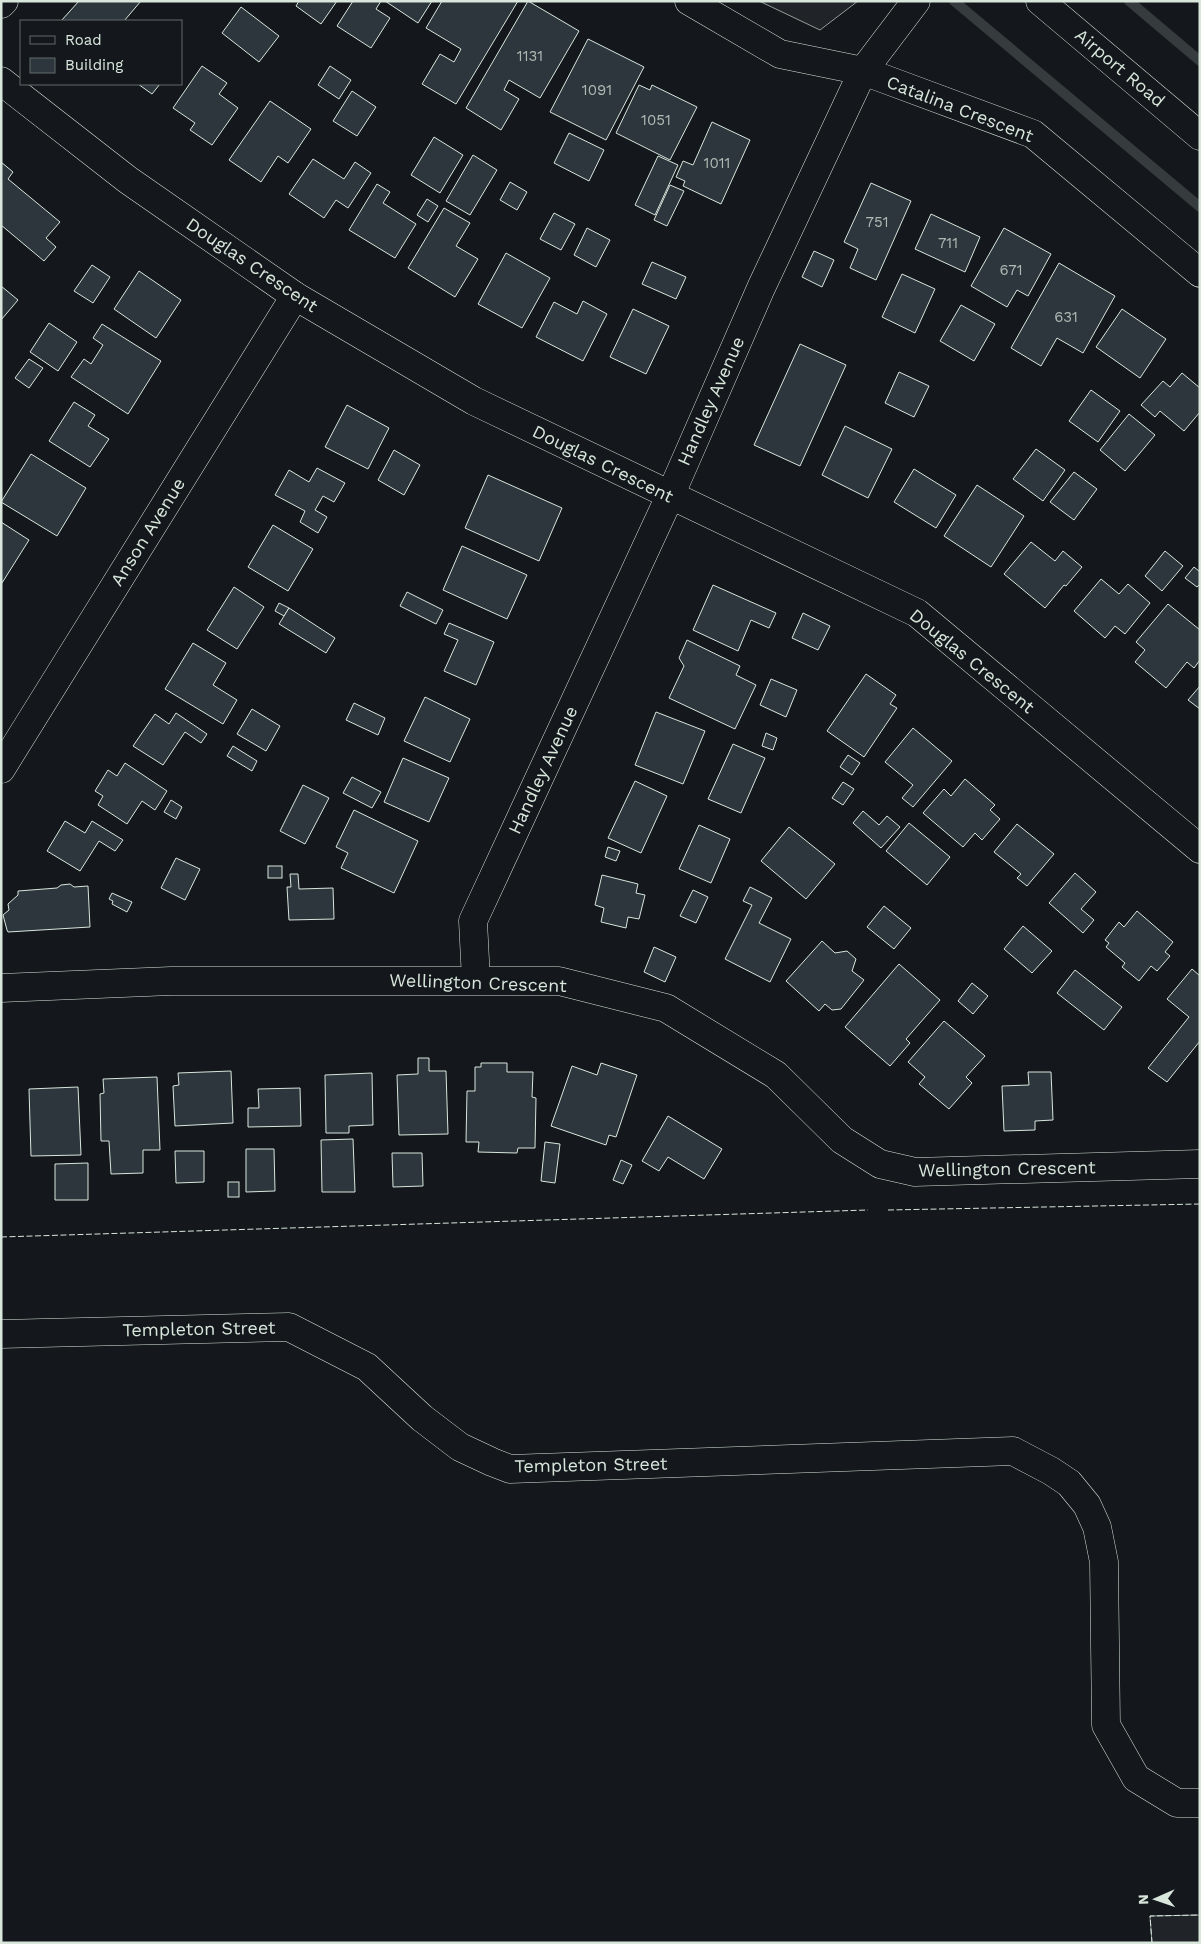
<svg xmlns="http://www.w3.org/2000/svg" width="1201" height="1944" font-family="'Work Sans',sans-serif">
  <rect width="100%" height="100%" fill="#14181c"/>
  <g fill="#202428" stroke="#939e99">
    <path d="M759,1H858L820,30Z"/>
    <path d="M1200,1915V1943H1152L1150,1916Z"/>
  </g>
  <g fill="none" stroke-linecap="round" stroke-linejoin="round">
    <g stroke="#363b3e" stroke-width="10">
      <path d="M954,1L1200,207"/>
      <path d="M1129,1L1200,61"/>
    </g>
  </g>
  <g fill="#2c363c" stroke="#d8e6dc">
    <path d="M79,1H141L124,21H61Z"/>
    <path d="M299,1H337L321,24L296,6Z"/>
    <path d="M353,1H381L376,9L390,18L371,48L337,26Z"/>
    <path d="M385,1H432L418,23Z"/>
    <path d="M442,1H518L456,104L422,84L440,54L454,62L461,49L426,28Z"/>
    <path d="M528,1L579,31L540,98L509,80L504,90L519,99L501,130L466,108Z"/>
    <path d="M241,7L279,36L259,62L222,33Z"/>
    <path d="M588,39L644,67L606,140L550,112Z"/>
    <path d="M202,66L227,83L219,94L238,108L212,145L190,130L195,123L173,108Z"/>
    <path d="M330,66L351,80L339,99L318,85Z"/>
    <path d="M138,84H160L152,94Z"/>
    <path d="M639,85L650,90L652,85L697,107L670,160L616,133Z"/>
    <path d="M352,91L376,107L357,136L333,121Z"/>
    <path d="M270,101L311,129L288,163L278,156L261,182L229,160Z"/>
    <path d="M712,122L750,140L721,204L683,186L685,181L676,177L683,161L693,165Z"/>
    <path d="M569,133L604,150L589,181L554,163Z"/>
    <path d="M434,137L463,155L440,193L411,175Z"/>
    <path d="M473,155L497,170L470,215L446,201Z"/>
    <path d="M658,156L678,165L655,215L635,205Z"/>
    <path d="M313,159L344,179L355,162L371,173L348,208L336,200L324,218L289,194Z"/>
    <path d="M1,162L13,172L8,179L60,222L46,238L56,247L44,261L1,225Z"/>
    <path d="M510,182L527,192L517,210L500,200Z"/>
    <path d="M871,183L911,201L876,280L850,268L858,249L844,242Z"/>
    <path d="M377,184L390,192L383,203L416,224L395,258L349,230Z"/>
    <path d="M670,185L684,191L667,226L654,220Z"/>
    <path d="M427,199L438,206L428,222L417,215Z"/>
    <path d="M444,208L470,223L456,246L478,259L455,297L408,268Z"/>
    <path d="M554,213L575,224L561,250L540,239Z"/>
    <path d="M931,214L980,237L965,272L915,249Z"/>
    <path d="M587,228L610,240L596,267L574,255Z"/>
    <path d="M1004,228L1051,254L1028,296L1017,290L1007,307L971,286Z"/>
    <path d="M814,251L834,260L822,287L802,277Z"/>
    <path d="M506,253L550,278L522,328L478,304Z"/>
    <path d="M652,262L686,277L676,299L642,284Z"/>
    <path d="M1059,263L1115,296L1083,353L1057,338L1041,366L1011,348Z"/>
    <path d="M92,265L110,277L93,303L74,291Z"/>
    <path d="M139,271L181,300L156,338L114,309Z"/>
    <path d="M902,274L935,289L915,333L882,317Z"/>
    <path d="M1,286L18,300L1,320Z"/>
    <path d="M583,301L607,314L583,361L536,337L554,302L577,314Z"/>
    <path d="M961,305L995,324L974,361L940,341Z"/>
    <path d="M633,309L669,326L646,374L610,357Z"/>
    <path d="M1122,309L1166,339L1140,378L1096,347Z"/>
    <path d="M49,323L77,342L58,371L30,352Z"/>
    <path d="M102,324L161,361L128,414L71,377L84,359L91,364L103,345L93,338Z"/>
    <path d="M800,344L846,365L800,466L754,445Z"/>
    <path d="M29,359L43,368L29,388L15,378Z"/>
    <path d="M899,372L929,386L914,417L885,403Z"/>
    <path d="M1182,373L1200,388V412L1184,431L1160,411L1155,417L1141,405L1163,381L1170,387Z"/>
    <path d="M1091,390L1120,411L1098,442L1069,421Z"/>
    <path d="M74,402L95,415L88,426L109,439L90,467L49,441Z"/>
    <path d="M347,405L389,428L368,469L325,447Z"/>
    <path d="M1129,414L1155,435L1125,471L1100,450Z"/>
    <path d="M845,426L892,449L868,498L822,475Z"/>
    <path d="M1036,449L1065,470L1043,501L1013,479Z"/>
    <path d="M394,450L420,465L404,495L378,480Z"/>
    <path d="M31,454L86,488L57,536L1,502Z"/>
    <path d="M317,468L345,483L334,502L323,496L315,510L327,517L318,533L300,522L305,511L275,495L289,470L309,482Z"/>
    <path d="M914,469L956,495L936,528L894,502Z"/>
    <path d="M1074,472L1097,489L1074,520L1050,502Z"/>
    <path d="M488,475L562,508L539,561L465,528Z"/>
    <path d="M977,485L1024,516L991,567L944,536Z"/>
    <path d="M1,522L29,540L2,583H1Z"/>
    <path d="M273,525L313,549L288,591L248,567Z"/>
    <path d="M1031,542L1055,561L1063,551L1082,567L1066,586L1064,585L1045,608L1004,574Z"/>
    <path d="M462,546L527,575L507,619L443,590Z"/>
    <path d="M1165,551L1183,566L1162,591L1145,576Z"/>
    <path d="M1194,567L1200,572V584L1197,587L1185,578Z"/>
    <path d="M1101,579L1119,594L1128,584L1150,603L1125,634L1115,626L1105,638L1074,611Z"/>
    <path d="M713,585L776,613L769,628L751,620L738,651L693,630Z"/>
    <path d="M234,587L264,607L237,649L207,630Z"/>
    <path d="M407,592L443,610L436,624L400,606Z"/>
    <path d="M279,603L289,608L284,616L275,611Z"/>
    <path d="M1168,604L1200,630V660L1194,668L1187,662L1166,688L1135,662L1145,650L1136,642Z"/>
    <path d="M289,608L335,638L326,653L279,624Z"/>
    <path d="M803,613L830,626L818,650L792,638Z"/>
    <path d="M449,623L494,642L476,685L444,671L458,640L444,634Z"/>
    <path d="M687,640L740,666L736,675L756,685L735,729L669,698L684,666L679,658Z"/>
    <path d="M193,643L226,663L213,685L237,700L223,724L165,689Z"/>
    <path d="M866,674L896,695L890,704L897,708L864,757L827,731Z"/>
    <path d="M771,679L797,690L786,717L760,705Z"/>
    <path d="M1200,686V709L1188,700Z"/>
    <path d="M425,697L470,719L450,762L404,741Z"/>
    <path d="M354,703L385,718L378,735L346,720Z"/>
    <path d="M252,709L280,726L266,751L237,734Z"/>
    <path d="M656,712L705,731L683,784L635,765Z"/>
    <path d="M176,713L207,734L201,743L185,732L163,765L133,746L155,714L169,724Z"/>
    <path d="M913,728L952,761L913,807L902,798L913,785L885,762Z"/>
    <path d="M766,733L777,738L773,750L762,746Z"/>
    <path d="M733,744L765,758L741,813L708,799Z"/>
    <path d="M233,746L257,761L252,771L227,756Z"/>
    <path d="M848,755L860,763L852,775L840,767Z"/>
    <path d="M403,758L449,778L429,822L384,802Z"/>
    <path d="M125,763L167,791L155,810L142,801L127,824L98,805L103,796L95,791L108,770L117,776Z"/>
    <path d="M352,777L381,792L372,808L343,793Z"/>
    <path d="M965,779L995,805L990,810L1000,819L982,840L975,833L963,847L923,813L944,789L951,796Z"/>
    <path d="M635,781L667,796L641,853L608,838Z"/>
    <path d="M843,782L854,789L843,805L832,798Z"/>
    <path d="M303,785L329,798L305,844L280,831Z"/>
    <path d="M171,800L182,807L176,819L164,812Z"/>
    <path d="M354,810L418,841L394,893L341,868L348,853L336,847Z"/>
    <path d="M863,811L879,825L887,816L900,827L881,848L853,823Z"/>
    <path d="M65,821L85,833L92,821L123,840L115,851L99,841L80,871L47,851Z"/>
    <path d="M909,823L950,857L927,885L886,851Z"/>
    <path d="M1017,824L1054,854L1027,886L1017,878L1021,874L994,852Z"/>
    <path d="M699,825L730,839L711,883L679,869Z"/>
    <path d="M789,827L835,864L806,899L761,861Z"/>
    <path d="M608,847L620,851L616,861L605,857Z"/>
    <path d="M176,858L200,869L185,900L161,888Z"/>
    <rect x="268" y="866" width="14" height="12"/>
    <path d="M1075,873L1096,892L1081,909L1094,920L1083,933L1049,903Z"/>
    <path d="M290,874H298L299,889L333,888L334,919L289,920L287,887H291Z"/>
    <path d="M602,875L638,884L636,893L645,895L639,919L628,917L626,928L601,922L604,908L595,905Z"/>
    <path d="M70,884L74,887L88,886L90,927L8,932L7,930L3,915L9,910L8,904L18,895V891L57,888L61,885Z"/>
    <path d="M750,887L772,898L759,923L791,939L770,982L725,959L752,905L743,901Z"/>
    <path d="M693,890L708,897L696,923L680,916Z"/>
    <path d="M112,893L132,902L127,912L112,904L113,901L109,899Z"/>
    <path d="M884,906L911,928L894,949L867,927Z"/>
    <path d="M1137,911L1173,942L1165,952L1170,956L1157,971L1151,966L1139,981L1122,967L1125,963L1106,947L1109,943L1105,940L1119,922L1124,927Z"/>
    <path d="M1023,926L1052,951L1032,973L1004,949Z"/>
    <path d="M822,941L835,953L847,951L856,959L852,971L864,980L841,1009L832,1010L825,1004L819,1011L786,981Z"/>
    <path d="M654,947L676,957L665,982L644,972Z"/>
    <path d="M899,964L940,1000L906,1039L910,1043L890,1066L845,1027Z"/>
    <path d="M1192,969L1200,976V1041L1167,1082L1148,1068L1189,1017L1167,999Z"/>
    <path d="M1075,970L1122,1007L1104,1030L1057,993Z"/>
    <path d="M972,983L988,996L973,1014L958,1001Z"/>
    <path d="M944,1021L985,1056L966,1077L972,1083L949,1109L919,1084L925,1077L908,1062Z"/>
    <path d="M418,1058H429V1071H446L448,1134L399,1135L397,1075L418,1074Z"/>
    <path d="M481,1063H507V1072H533L532,1097L536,1098L535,1148H518L517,1153L478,1152L479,1142H466L467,1091H475V1067H481Z"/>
    <path d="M601,1063L637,1075L616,1137L609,1135L606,1145L551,1126L572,1066L597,1075Z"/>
    <path d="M231,1071L233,1123L175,1126L173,1086L179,1085L178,1073Z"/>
    <path d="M1028,1072H1051L1053,1120L1035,1121V1130L1004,1131L1002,1086L1029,1085Z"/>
    <path d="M372,1073L373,1125L349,1126V1133H326L325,1075Z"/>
    <path d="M157,1077L160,1150H143V1173L111,1174L109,1141H101L100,1094L104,1093L103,1079Z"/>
    <path d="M78,1087L81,1155L31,1156L29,1089Z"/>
    <path d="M300,1088L301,1126L248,1127V1108H259L258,1089Z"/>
    <path d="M668,1116L722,1149L704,1179L668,1157L659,1171L642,1161Z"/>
    <path d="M353,1139L355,1192H322L321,1140Z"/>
    <path d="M545,1142L560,1144L555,1183L541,1181Z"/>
    <path d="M246,1149H274L275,1191L246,1192Z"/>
    <path d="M175,1151H204V1182L176,1183Z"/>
    <path d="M392,1153H422L423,1186L393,1187Z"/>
    <path d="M621,1160L632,1165L623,1184L613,1180Z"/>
    <path d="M88,1163V1200H55V1164Z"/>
    <rect x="228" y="1182" width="11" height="15"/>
  </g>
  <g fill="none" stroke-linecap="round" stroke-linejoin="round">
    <defs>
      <g id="minor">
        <path d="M689,1L780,54L863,71L1033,134L1200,273"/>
        <path d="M1040,1L1200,136"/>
        <path d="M1,4L4,1"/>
        <path d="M1,81L128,180L295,296L474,401L917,613L1200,849"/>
        <path d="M1,769L295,296"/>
        <path d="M476,980L473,921L670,496L761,288L863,71L916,1"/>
        <path d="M1,988L171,981H559L666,1008L776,1075L842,1140L880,1164L915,1172L1200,1164"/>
        <path d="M1,1334L289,1327L367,1367L422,1418L460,1447L492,1462L510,1469L1013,1451L1051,1471L1069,1483L1087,1505L1097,1527L1104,1562L1106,1725L1136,1778L1177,1803H1200"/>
      </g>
    </defs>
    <use href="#minor" stroke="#d8e6dc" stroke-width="29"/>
    <use href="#minor" stroke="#14181c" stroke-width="28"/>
    <g stroke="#d8e6dc" stroke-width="1" stroke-dasharray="6 2.5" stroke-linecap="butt">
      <path d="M888,1210L1200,1204"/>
      <path d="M1,1237L868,1210"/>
      <path d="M1152,1943L1150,1916L1200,1915"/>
    </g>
  </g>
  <g text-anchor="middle" stroke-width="4" stroke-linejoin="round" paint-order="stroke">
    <g font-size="15" fill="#adbab4">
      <text x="530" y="61">1131</text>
      <text x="597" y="95">1091</text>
      <text x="656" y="125">1051</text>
      <text x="717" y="168">1011</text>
      <text x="877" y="227">751</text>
      <text x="948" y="248">711</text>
      <text x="1011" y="275">671</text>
      <text x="1066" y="322">631</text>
    </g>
    <g font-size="18" fill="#d8e6dc" stroke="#14181c">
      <text transform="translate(1120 68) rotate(40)" y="6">Airport Road</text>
      <text transform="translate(960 109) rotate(21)" y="6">Catalina Crescent</text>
      <text transform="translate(252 265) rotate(34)" y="6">Douglas Crescent</text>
      <text transform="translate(711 401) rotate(-66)" y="6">Handley Avenue</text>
      <text transform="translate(603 464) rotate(26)" y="6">Douglas Crescent</text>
      <text transform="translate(148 532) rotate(-58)" y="6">Anson Avenue</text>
      <text transform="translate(972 661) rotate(39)" y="6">Douglas Crescent</text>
      <text transform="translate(543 770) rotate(-65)" y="6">Handley Avenue</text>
      <text transform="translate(478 983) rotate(2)" y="6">Wellington Crescent</text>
      <text transform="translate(1007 1169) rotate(-1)" y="6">Wellington Crescent</text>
      <text transform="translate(199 1329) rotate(-1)" y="6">Templeton Street</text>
      <text transform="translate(591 1465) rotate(-1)" y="6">Templeton Street</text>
    </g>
  </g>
  <rect width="1201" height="1944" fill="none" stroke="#d8e6dc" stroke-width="5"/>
  <rect x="20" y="20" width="162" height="65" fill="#14181c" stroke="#626a69"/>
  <rect x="30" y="36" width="25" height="8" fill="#14181c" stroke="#626a69"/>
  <text x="65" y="45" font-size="15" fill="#d8e6dc">Road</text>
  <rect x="30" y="58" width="25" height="15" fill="#2c363c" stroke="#626a69"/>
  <text x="65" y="70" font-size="15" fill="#d8e6dc">Building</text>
  <g transform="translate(1156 1899) rotate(268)" stroke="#14181c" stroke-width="4" paint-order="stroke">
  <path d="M0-4L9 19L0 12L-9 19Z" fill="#d8e6dc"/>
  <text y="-8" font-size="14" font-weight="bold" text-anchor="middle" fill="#d8e6dc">N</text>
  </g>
</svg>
